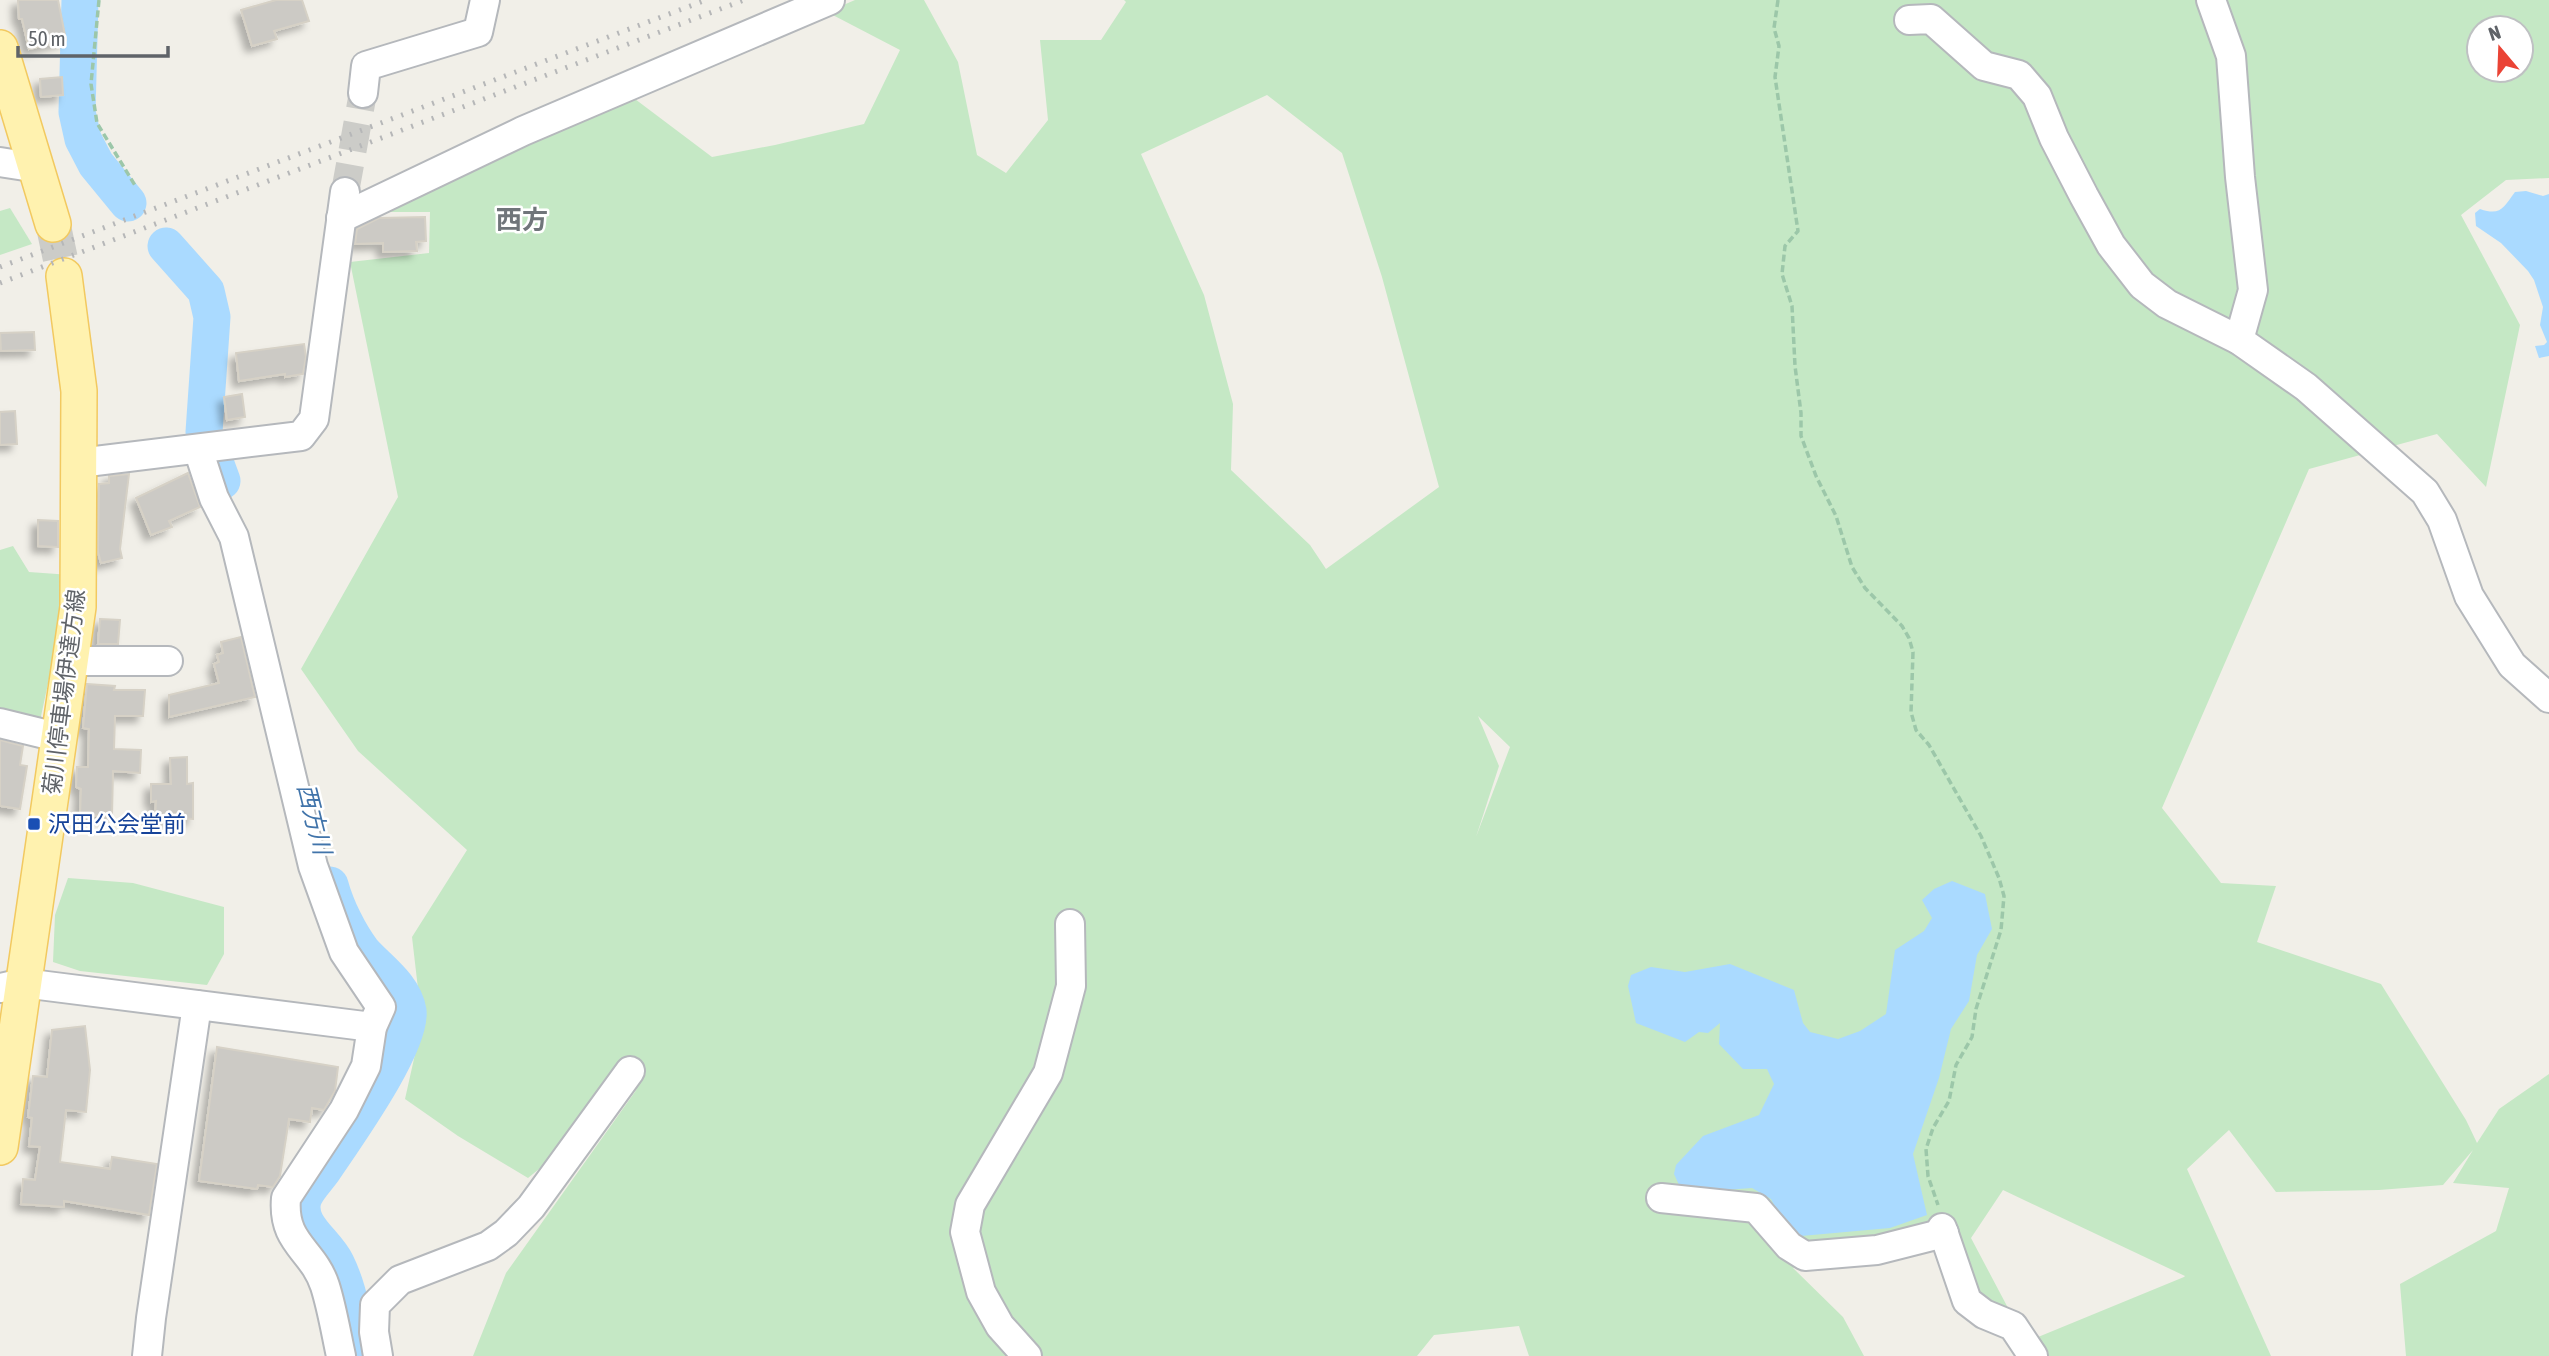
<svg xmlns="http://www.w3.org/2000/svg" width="2549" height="1356" font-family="'Asap Condensed','Noto Sans JP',sans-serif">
  <defs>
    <filter id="shadow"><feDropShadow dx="-6" dy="6" stdDeviation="3.5" flood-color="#0004"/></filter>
  </defs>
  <rect width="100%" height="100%" fill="#f1efe8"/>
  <g fill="#c5e8c5" fill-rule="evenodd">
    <path d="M855,0H924L958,62L977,155L1006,173L1048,120L1040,40H1101L1126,2L1124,0H2549V178L2506,180L2461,215L2520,325L2486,487L2437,434L2309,469L2162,808L2221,883L2276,886L2257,942L2381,984L2466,1120L2477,1143L2499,1109L2549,1074V1356H2406L2400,1284L2496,1231L2509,1188L2453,1183L2473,1150L2443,1185L2379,1190L2276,1192L2229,1130L2187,1169L2271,1356H2031L1970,1305L1942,1228L1793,1268L1843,1317L1864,1356H1529L1519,1326L1434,1335L1417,1356H473L506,1273L637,1089L528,1178L458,1136L405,1099L422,1023L412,937L467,850L358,751L301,669L398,497L350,262L429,253L430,212H355L627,93L712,157L775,145L864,124L900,50L827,12ZM2479,28H2521V70H2479ZM1267,95L1342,153L1382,277L1439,487L1326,569L1310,545L1231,470L1233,404L1204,295L1141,154ZM1478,716L1510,747L1476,837L1499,766ZM2003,1190L2185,1276L2184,1277L2026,1342L1971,1238Z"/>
    <path d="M10,208L32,244L0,255V211Z"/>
    <path d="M13,546L29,572L71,575L40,721L0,709V550Z"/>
    <path d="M68,878L133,883L224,907V954L207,985L80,971L53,962L55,915Z"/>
  </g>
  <g fill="#aadaff">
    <path d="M2526,191L2543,196L2549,194V356L2539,358L2535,346L2544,345L2547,342L2540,325L2543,307L2534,280L2528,271L2501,243L2476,226L2475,213L2480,209C2501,216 2503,208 2515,192Z"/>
    <path d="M1952,881L1985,894L1992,929L1977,955L1969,1001L1951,1029L1939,1078L1913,1154L1927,1215L1890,1228L1790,1237L1771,1199L1752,1188L1697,1192L1680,1187L1674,1174L1676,1165L1703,1136L1759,1115L1774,1084L1767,1069H1743L1719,1044L1720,1023L1708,1033L1699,1032L1685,1042L1636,1023L1628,986L1631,975L1651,967L1685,972L1730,964L1794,990L1803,1023L1810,1032L1838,1039L1860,1031L1886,1014L1895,950L1924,931L1932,918L1922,900L1934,889Z"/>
  </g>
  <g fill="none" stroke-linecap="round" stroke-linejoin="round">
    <g stroke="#aadaff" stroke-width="37">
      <path d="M80,0L77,112L83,139L96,164L128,203"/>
      <path d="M166,246L206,291L212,317L204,432L222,481"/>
      <path d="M330,885C336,907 349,934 363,952C378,969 404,986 408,1011C413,1043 344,1139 324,1169C318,1178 306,1189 303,1200C296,1226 326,1242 336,1263C350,1291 355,1325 358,1356"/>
    </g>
  </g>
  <g fill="#cccac5" stroke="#d6d1c6" stroke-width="2" filter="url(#shadow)">
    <path d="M18,0H58L66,40L29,49L22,19H19Z"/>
    <path d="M276,0H302L309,21L274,31L277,39L252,46L241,10Z"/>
    <path d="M62,77L63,95L41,97L40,79Z"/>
    <path d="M425,217L426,241L416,242L417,251L383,252V243L355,244L357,229L379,218Z"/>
    <path d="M34,332L35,350L1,351L0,333Z"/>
    <path d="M304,344L306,357L303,374L285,377V374L239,381L236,353Z"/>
    <path d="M242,394L245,417L227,420L224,397Z"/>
    <path d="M15,411L17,444L0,445V412Z"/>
    <path d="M188,473L200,507L169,521L172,527L151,535L136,498Z"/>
    <path d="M129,474L120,549L122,558L101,563L98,552L99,484L109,483V476Z"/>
    <path d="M38,520L58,521V547L38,546Z"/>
    <path d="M100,619L120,620L118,644H98Z"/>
    <path d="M241,637L255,697L169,717V695L219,683L214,664L219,662L217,655L223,653L221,642Z"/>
    <path d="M87,684L115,686L114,690H145L143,716H115L114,749L141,750L140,773L113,771L112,816L80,815L81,789L76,787L77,767H88L89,729L83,728Z"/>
    <path d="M0,740L23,746L20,765L27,766L20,809L0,806Z"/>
    <path d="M187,757V784L193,783V819L155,817L156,801L151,802V784H171L170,758Z"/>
    <path d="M85,1026L90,1070L86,1112L66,1110L60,1162L110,1169L112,1157L157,1164L149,1215L64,1201V1207L21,1204L23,1179L35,1180L40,1147L29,1146L32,1118L28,1117L33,1076L47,1077L52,1030Z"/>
    <path d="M217,1047L338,1067L335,1091L324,1110L312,1108L310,1122L289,1119L280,1176L273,1187L258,1185L257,1189L199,1181Z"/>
  </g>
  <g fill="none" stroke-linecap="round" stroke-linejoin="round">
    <path stroke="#ccccc8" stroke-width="28" stroke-dasharray="28 14" stroke-linecap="butt" d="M345,192L363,93"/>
    <path stroke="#ccccc8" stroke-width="35" stroke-dasharray="35 18" stroke-linecap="butt" d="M53,224L64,276"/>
    <defs>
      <g id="minor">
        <path d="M2211,0L2231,56L2240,177L2253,290L2239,340"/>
        <path d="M1909,20L1931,19L1984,66L2019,75L2037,96L2054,138L2084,196L2111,245L2142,285L2167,304L2239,340L2306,387L2425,492L2442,520L2469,596L2512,665L2549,698"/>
        <path d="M363,93L366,66L478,32L485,0"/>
        <path d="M0,162L38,168"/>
        <path d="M341,218L523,131L830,0"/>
        <path d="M198,449L214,498L234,537L313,866L344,952L381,1007L372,1027L366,1066L344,1110L286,1198C282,1244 313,1249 325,1286C332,1308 336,1333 341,1356"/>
        <path d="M79,463L301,436L314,419L345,192"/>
        <path d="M71,661H168"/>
        <path d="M0,723L61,738"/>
        <path d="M0,988L23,983L372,1027"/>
        <path d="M1661,1198L1756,1208L1789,1246L1805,1256L1877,1250L1944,1233"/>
        <path d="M1942,1228L1967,1301L1984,1314L2013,1326L2033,1356"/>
        <path d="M147,1356L151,1318L197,1005"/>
        <path d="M378,1356L374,1332L375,1305L400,1280L488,1246L506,1233L531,1207L630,1071"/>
        <path d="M1027,1356L1000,1326L981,1292L965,1232L970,1205L1048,1073L1071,986L1070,924"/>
      </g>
      <g id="major">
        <path d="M0,48L53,224"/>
        <path d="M0,1147L78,607L79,391L64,276"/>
      </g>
    </defs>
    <use href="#minor" stroke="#b5b8bc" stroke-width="32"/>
    <use href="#major" stroke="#f2c960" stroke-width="38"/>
    <g stroke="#9cc7a9" stroke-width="3.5" stroke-dasharray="7 3.5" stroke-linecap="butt">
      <path d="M99,0L91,84L97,123L136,187"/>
      <path d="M1778,0L1774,28L1779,46L1775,77L1798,231L1785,246L1782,274L1792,306L1795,366L1801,413V436L1816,476L1836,516L1852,567L1865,588L1902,626L1909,638L1913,652L1911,712L1916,730L1929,745L1981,836L1999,878L2004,896L2001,930L1976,1009L1972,1037L1956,1065L1949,1101L1933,1128L1926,1149L1928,1176L1938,1205"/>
    </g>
    <use href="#minor" stroke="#fff" stroke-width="28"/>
    <use href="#major" stroke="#fff2af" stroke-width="35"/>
    <g stroke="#b6b7b8" stroke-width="5" stroke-dasharray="2 9" stroke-linecap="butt">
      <path d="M0,267L706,0"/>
      <path d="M0,283L744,0"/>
    </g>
  </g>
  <rect fill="#1a4fb4" stroke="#fff" stroke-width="2.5" x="27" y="817" width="14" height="14" rx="3.5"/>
  <g text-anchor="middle" stroke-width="5" stroke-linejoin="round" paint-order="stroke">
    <g font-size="23" fill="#5f6368" stroke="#fff">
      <text transform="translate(64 692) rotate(-83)" y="8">菊川停車場伊達方線</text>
    </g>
    <g font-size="23" fill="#164399" stroke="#fff" text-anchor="start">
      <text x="48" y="832">沢田公会堂前</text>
    </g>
    <g font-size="24" font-style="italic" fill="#4174aa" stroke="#fff">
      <text transform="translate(314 819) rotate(76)" y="8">西方川</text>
    </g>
    <g font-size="26" font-weight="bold" fill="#70757a" stroke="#fff">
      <text x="522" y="229">西方</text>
    </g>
  </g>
  <g transform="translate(2500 49) rotate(341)"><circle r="33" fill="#ffffff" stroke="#bfc1c3" stroke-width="2"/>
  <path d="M0-5L12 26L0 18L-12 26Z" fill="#ea4335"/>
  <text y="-10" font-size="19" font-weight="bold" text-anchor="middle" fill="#5f6368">N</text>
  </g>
  <path d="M18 46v10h150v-10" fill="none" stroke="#5f6368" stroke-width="3.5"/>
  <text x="28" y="46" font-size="21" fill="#5f6368" stroke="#ffffff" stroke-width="5" paint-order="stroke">50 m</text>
</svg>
